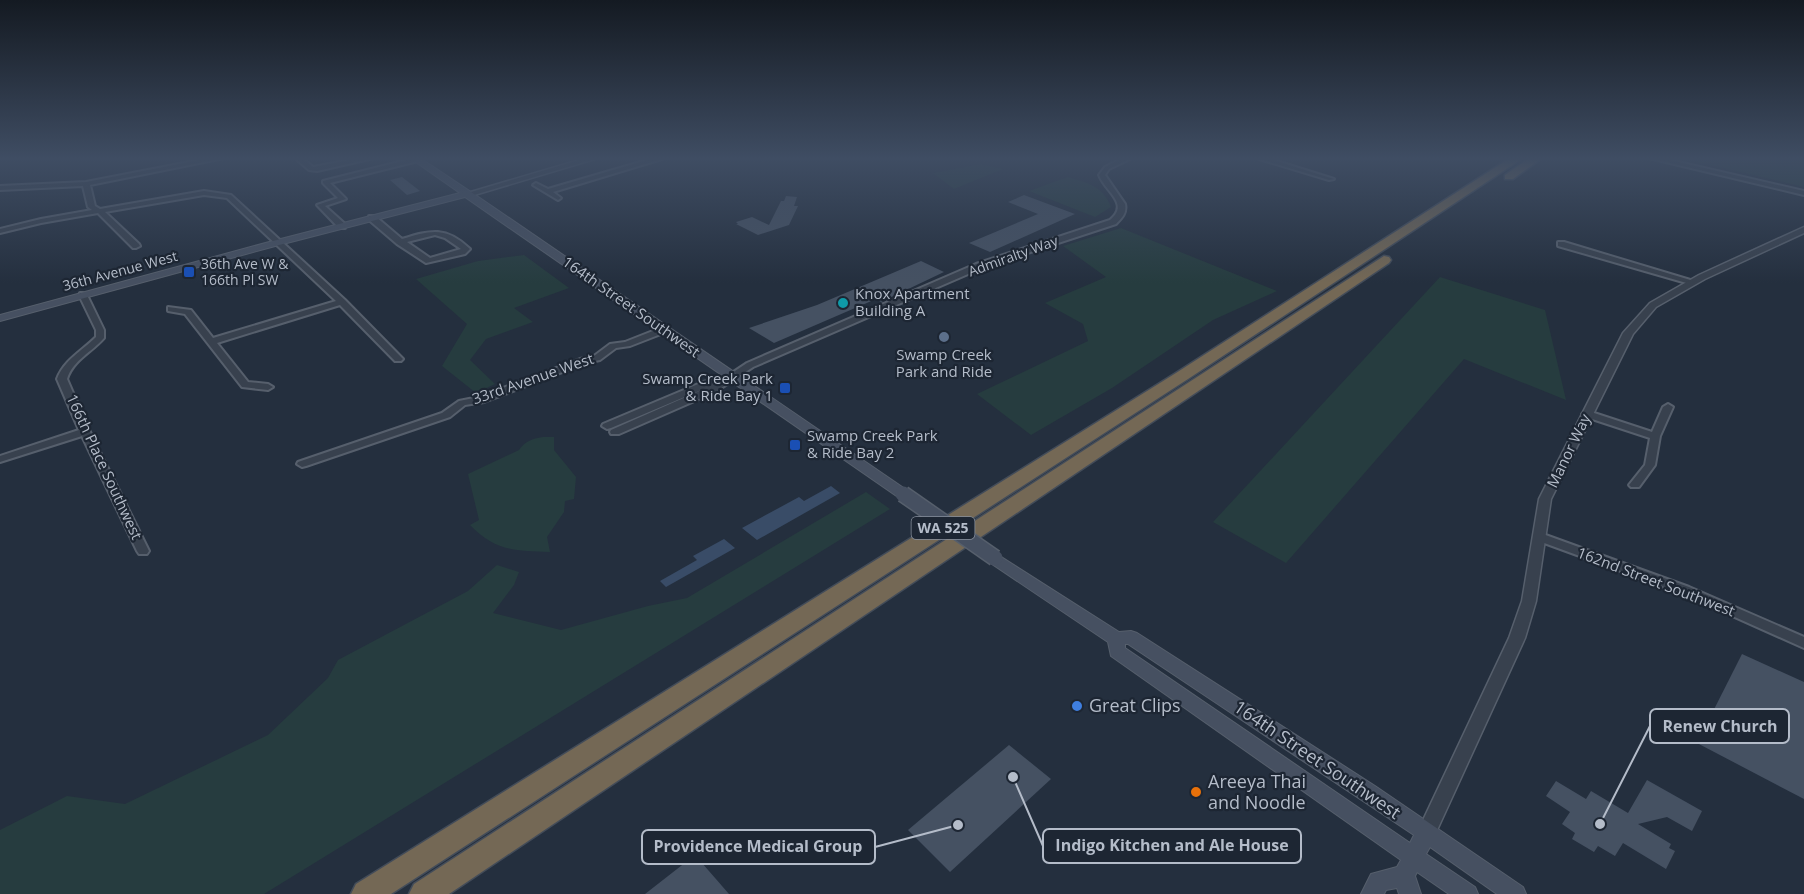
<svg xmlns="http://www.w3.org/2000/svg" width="1804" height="894" font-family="'Open Sans',sans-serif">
  <rect width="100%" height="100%" fill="#242f3e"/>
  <g fill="#263c3f">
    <path d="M1681,158H1804V187Z"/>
    <path d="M981,164L1003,169L954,189L933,173Z"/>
    <path d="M1068,177C1088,183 1103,186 1111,207L1095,217L1029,191Z"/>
    <path d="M1121,228L1277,291L1213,320L1112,388L1031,435L977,394L1088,341L1083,324L1045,303L1106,277L1063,246Z"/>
    <path d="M524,255L569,288L514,308L533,322L486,339L470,360L495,384L476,393L442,366L467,324L416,279L478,261Z"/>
    <path d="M1440,277L1545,310L1566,400L1464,359L1286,563L1213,522Z"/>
    <path d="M543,437H554V450L576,477L574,499L565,501L564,512L547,537L550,552C515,551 495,551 470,525L479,520L468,474L519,450C525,441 532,439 543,437Z"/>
    <path d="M866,492L890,509L264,894H0V830L67,796L125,804L268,735L328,678L338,660L468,591L497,565L519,572L514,585L493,613L561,630L648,606L687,598Z"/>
  </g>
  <g fill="#394c67">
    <path d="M831,486L840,493L757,540L742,528L799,497L804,501Z"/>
    <path d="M724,539L735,548L666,587L660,581L697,560L693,556Z"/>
  </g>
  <g fill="#455162">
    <path d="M402,177L420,191L407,195L390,180Z"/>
    <path d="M1024,195L1075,214L990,252L969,243L1038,214L1008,202Z"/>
    <path d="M786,196L797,197L794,206H798L789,225L758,235L736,224H738L736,222L752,217L769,225L781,201H784Z"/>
    <path d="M921,261L944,272L881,302L876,299L774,343L749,328L817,305Z"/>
    <path d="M1742,654L1804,682V799L1697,743Z"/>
    <path d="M1009,745L1051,779L950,872L908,830Z"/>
    <path d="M1647,780L1702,811L1692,831L1667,817L1638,824L1671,844L1669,848L1675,851L1666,869L1623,843L1615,856L1598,846L1594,852L1572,839L1575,833L1562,824L1570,812L1546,796L1556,781L1586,799L1591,791L1628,813Z"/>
    <path d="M695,855L729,894H645Z"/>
  </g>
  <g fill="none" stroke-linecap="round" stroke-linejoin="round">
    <defs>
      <g id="minor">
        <path d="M210,158H224L90,185L95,206L100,209L204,191L231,195L345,300L401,357L403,359L401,361H395L340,305L217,343L248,382L268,384L273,387L268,390L242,387L185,314L168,311V307L191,310L213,338L336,301L227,198L204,195L105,212L139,244L140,246L136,248H133L98,213L41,223L0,233V229L41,219L92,210L88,207L83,186L0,190V186L86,182Z"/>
        <path d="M295,158H302L313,167L361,158H374L317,171L309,170Z"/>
        <path d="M415,158L418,159V161L330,183L346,199L325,206L345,224V228H339L317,205L338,198L323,183V181Z"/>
        <path d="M654,158H665L553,192L561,198L558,200L533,185L536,183L548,189Z"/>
        <path d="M1123,158H1132L1109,169L1105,175L1125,204C1127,213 1122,218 1116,224L982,268L753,367L715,392L619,434H611L610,432L611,430L713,385L611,428L607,429L602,426L603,424L703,382L726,377L747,363L976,264L1110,220C1130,203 1106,193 1099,175L1105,167Z"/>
        <path d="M1256,158H1267L1334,179L1329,180Z"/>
        <path d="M1649,158H1661L1804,191V195Z"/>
        <path d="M369,216H375L402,239C431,230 446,226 470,249L465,254L426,263L397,244L369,220ZM435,235L445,238L461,249L430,258L407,242Z"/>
        <path d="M1558,242H1564L1697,282L1693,284H1690L1558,246Z"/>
        <path d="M80,293H83L87,295L104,330V338C92,352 73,360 67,379L90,432L149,551L147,554H139L137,551L82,436L0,462V456L79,430L57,379C64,360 82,351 96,337V330L79,295Z"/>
        <path d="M663,327L667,330L666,332L630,346L616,348L600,360L586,363L484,402L465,405L450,417L306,466L302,467L297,464L298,462L442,413L459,401L479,397L580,359L594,356L610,344L625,342Z"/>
        <path d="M1668,404L1673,407L1660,436L1655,465L1639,487H1631L1629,485L1645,465L1650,438L1583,416L1582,414L1587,411L1591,412L1652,432L1663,407Z"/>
        <path d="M1540,533L1689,587L1804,637V648L1681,593L1536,540L1534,537L1536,534Z"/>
      </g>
      <g id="tertiary">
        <path d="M586,158H598L471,196L464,194Z"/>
        <path d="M1804,227V233L1705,279L1656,307L1633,334L1551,499L1536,601L1525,638L1433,839L1426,841L1419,839L1417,833L1509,638L1522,601L1539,499L1623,333L1650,303L1699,275Z"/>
      </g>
      <g id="secondary">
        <path d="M410,158H420L471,192L908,491L910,494L908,497H898L465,197L279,245L0,321V315L273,241L460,193Z"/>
        <path d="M995,553L1119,632L1131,631L1137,633L1375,786L1523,887L1526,894H1497L1430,847L1426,854L1475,887L1478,894H1449L1417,872L1415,876L1421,894H1399L1397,888L1386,890L1384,894H1361L1371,874L1397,867L1401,860L1111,656L1108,642L989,562L987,558L989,554ZM1125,644H1128L1414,835L1410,843L1125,648Z"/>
      </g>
      <g id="motorway">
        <path d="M1510,158H1523L1188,379L391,894H351L356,884L1176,373Z"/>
        <path d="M1529,158H1542L1513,179H1505V175Z"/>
        <path d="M1384,256L1389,257L1391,260L1389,263L449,894H409L414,884Z"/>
      </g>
    </defs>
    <use href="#minor" stroke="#565f6c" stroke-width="4"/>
    <use href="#tertiary" stroke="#565f6c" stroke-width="3"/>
    <use href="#secondary" stroke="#565f6c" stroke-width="2"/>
    <use href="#motorway" stroke="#434c59" stroke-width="3"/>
    <use href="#minor" fill="#38414e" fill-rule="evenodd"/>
    <use href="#tertiary" fill="#38414e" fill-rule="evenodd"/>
    <use href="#secondary" fill="#465061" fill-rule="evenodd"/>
    <use href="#motorway" fill="#746855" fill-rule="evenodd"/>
    <defs>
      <path id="secondary-bridge" d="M903,494L995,558"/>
    </defs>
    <use href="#secondary-bridge" stroke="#565f6c" stroke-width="18" stroke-linecap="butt"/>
    <use href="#secondary-bridge" stroke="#465061" stroke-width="15"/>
  </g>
  <linearGradient id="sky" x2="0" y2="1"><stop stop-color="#141a22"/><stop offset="0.56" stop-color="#3f4d63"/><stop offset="1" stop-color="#3f4d63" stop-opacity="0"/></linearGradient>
  <rect width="1804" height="283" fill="url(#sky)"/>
  <g fill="#1a4fb4" stroke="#1d2633" stroke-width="2">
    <rect x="183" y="266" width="12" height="12" rx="3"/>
    <rect x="779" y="382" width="12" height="12" rx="3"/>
    <rect x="789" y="439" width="12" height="12" rx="3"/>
  </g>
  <circle fill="#0f9aa8" stroke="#1d2633" stroke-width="2" cx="843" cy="303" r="6"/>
  <circle fill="#5c6f8a" stroke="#1d2633" stroke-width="2" cx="944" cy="337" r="6"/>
  <circle fill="#3f7fe0" stroke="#1d2633" stroke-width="2" cx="1077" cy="706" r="6"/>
  <circle fill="#e8710a" stroke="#1d2633" stroke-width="2" cx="1196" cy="792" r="6"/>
  <g text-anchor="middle" stroke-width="4.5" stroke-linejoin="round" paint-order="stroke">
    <g font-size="14" fill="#b4bcc9" stroke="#1d2633">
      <text transform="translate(1013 256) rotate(-20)" y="5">Admiralty Way</text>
      <text transform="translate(120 271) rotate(-15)" y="5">36th Avenue West</text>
    </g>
    <g font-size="14" fill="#b4bcc9" stroke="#1d2633" text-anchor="start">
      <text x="201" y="269">36th Ave W &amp;<tspan x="201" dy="16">166th Pl SW</tspan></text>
    </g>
    <rect fill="#1d2633" stroke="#878f9c" stroke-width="1.5" x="911.5" y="517" width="63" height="22" rx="4.5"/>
    <g font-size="14" font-weight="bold" fill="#b4bcc9">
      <text x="943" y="533">WA 525</text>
    </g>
    <g font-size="15" fill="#b4bcc9" stroke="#1d2633" text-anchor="start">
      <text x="855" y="299">Knox Apartment<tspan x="855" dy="17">Building A</tspan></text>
      <text x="944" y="360" text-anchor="middle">Swamp Creek<tspan x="944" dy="17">Park and Ride</tspan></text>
      <text x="773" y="384" text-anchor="end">Swamp Creek Park<tspan x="773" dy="17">&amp; Ride Bay 1</tspan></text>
      <text x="807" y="441">Swamp Creek Park<tspan x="807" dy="17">&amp; Ride Bay 2</tspan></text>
    </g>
    <g font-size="15" fill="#b4bcc9" stroke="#1d2633">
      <text transform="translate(631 307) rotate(35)" y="5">164th Street Southwest</text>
      <text transform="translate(533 379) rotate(-19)" y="5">33rd Avenue West</text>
      <text transform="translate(1569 451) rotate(-64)" y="5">Manor Way</text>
      <text transform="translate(104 467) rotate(65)" y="5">166th Place Southwest</text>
      <text transform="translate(1656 582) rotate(21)" y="5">162nd Street Southwest</text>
    </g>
    <g font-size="18" fill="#b4bcc9" stroke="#1d2633" text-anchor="start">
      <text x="1089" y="712">Great Clips</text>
      <text x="1208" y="788">Areeya Thai<tspan x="1208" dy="21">and Noodle</tspan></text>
    </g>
    <g font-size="18" fill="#b4bcc9" stroke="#1d2633">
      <text transform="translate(1317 760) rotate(34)" y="6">164th Street Southwest</text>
    </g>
  </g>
  <path fill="none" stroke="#b4bcc9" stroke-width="2" d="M1600 824L1650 726M1013 777L1043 846M958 825L875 847"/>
  <g fill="#b4bcc9" stroke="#1d2633" stroke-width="2">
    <circle cx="1600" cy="824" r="6"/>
    <circle cx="1013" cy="777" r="6"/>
    <circle cx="958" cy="825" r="6"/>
  </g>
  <g fill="#1d2633" stroke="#b4bcc9" stroke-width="2">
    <rect x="1650" y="709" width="139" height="34" rx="6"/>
    <rect x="1043" y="829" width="258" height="34" rx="6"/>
    <rect x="642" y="830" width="233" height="34" rx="6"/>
  </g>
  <g font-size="16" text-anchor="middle" font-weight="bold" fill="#b4bcc9">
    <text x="1720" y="732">Renew Church</text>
    <text x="1172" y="851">Indigo Kitchen and Ale House</text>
    <text x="758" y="852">Providence Medical Group</text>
  </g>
</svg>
